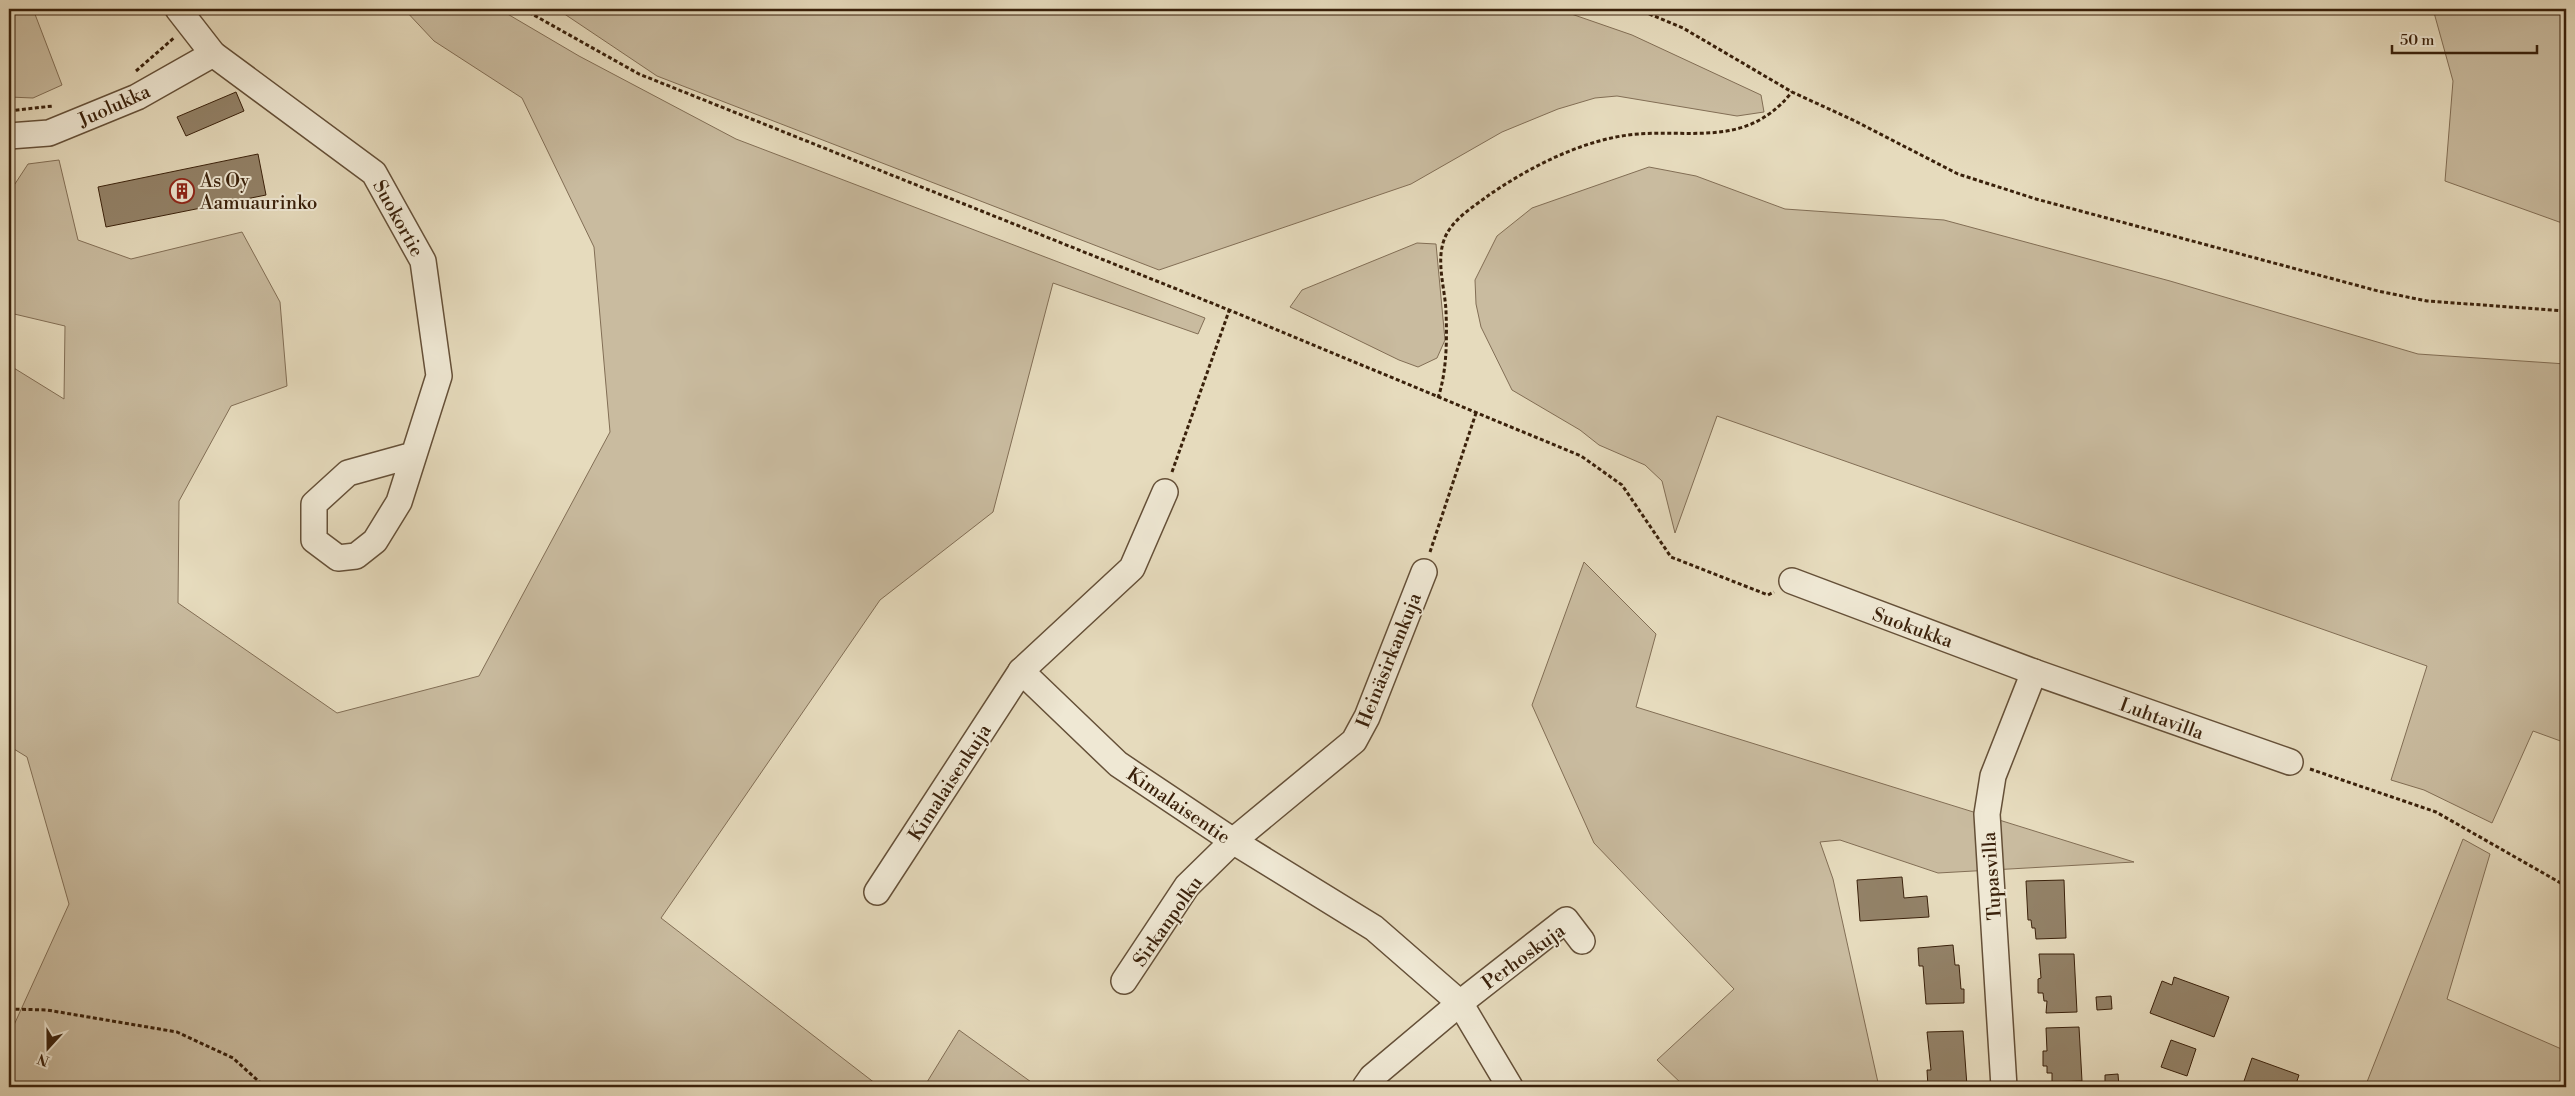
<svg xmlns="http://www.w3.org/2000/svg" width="2575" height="1096" font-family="'Libre Bodoni',serif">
  <rect width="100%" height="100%" fill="#e6dbbd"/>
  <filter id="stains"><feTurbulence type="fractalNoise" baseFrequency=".004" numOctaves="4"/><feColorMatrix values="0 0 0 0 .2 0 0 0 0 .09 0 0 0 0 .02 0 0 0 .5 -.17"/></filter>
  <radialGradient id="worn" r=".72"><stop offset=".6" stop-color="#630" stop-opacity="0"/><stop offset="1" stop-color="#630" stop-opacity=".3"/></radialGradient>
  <g fill="#c9bb9f" stroke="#826e55">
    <path d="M9,9H33L62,85L33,98L9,97Z"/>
    <path d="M404,9H499L579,56L736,139L1205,318L1198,334L1053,283L993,512L880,600L661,918L880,1087H9V1036L69,904L27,757L9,746V365L64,399L65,326L10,313L9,193L28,164L59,160L78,240L131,259L242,232L280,302L287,386L231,406L179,501L178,603L337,713L479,676L610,432L594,247L522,98L434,41Z"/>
    <path d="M557,9H1557L1632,35L1761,95L1764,112L1737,116L1617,96L1595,98L1558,109L1502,132L1411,184L1159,270L657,76Z"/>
    <path d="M2433,9H2566V223H2562L2445,181L2453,81Z"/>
    <path d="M1649,167L1696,176L1785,209L1944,220L2170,281L2418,354L2566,364V743L2533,731L2492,823L2424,790L2391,780L2427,666L1717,416L1675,533L1662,481L1645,465L1599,445L1580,430L1512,390L1481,327L1476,304L1475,280L1497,236L1532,208Z"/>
    <path d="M1417,243L1436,244L1445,340L1437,358L1418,367L1399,360L1290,307L1302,290Z"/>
    <path d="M1584,562L1656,634L1636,707L2134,862L1938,873L1840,840L1820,842L1833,879L1879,1087H1685L1657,1060L1734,989L1594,843L1532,705Z"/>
    <path d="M2463,839L2490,854L2447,999L2566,1051L2564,1087H2365Z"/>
    <path d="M959,1030L1038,1087H924Z"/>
  </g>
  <g fill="#938268" stroke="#3a210b">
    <path d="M236,92L244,111L186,136L177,117Z"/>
    <path d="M258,154L266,195L106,227L98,187Z"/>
    <path d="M1902,877L1904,898L1927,896L1929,917L1860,921L1857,880Z"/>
    <path d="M2064,880L2066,938L2036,939L2035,928H2032L2031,920H2028L2026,881Z"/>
    <path d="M1953,945L1955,965H1959L1961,989H1964V1003L1926,1004L1923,966H1919L1918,948Z"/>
    <path d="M2039,954H2074L2077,1012L2046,1013L2047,1001H2044L2043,993H2038V979L2041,978Z"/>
    <path d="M2174,977L2229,997L2214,1037L2150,1013L2162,981L2172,985Z"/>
    <path d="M2111,996L2112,1009L2097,1010L2096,997Z"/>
    <path d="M2079,1027L2082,1081L2052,1082V1073H2047V1066H2043V1051H2047L2046,1028Z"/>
    <path d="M1963,1031L1967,1086L1928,1087L1927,1070H1931L1927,1032Z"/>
    <path d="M2171,1040L2196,1049L2187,1076L2161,1067Z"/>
    <path d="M2252,1058L2299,1075L2295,1087H2242Z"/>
    <path d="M2118,1074L2119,1087H2105V1075Z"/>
  </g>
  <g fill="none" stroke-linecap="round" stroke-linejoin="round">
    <defs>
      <g id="minor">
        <path d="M178,9L213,54L374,173L423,261L439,376L399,502L375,541L356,556L338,558L314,540V504L348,473L413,455"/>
        <path d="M9,136L49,133L137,97L213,54"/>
        <path d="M1165,492L1132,568L1021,671L1118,764L1233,841L1374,928L1460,1003L1510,1087"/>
        <path d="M1792,581L2034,672L2290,762"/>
        <path d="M877,892L1021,671"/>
        <path d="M1124,981L1187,886L1233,841L1354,741L1367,717L1424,572"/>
        <path d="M1365,1087L1372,1077L1460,1003L1566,920L1582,941"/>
        <path d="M2004,1087L1987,814L1993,776L2034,672"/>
      </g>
    </defs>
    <use href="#minor" stroke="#655038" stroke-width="28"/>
    <g stroke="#3a210b" stroke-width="3" stroke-dasharray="4 2.5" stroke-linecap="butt">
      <path d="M523,9L639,74L1229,310L1581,456L1622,485L1671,557L1768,595L1774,592"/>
      <path d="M1637,9L1683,28L1792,92L1853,120L1958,174L2036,199L2378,291L2427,301L2566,311"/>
      <path d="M136,71L175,37"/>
      <path d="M9,111L53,106"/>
      <path d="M1438,398C1447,371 1447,339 1446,311C1445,289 1436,262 1444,240C1451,220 1473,207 1489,195C1527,169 1571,146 1616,137C1682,124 1742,154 1792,92"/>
      <path d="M1172,472L1229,311"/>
      <path d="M1430,552L1476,413"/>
      <path d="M2310,769L2436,812L2566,886"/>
      <path d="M9,1009L47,1010L177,1032L233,1058L265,1087"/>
    </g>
    <use href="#minor" stroke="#efe8d4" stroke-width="25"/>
  </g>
  <defs>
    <symbol id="building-ring" viewBox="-11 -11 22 22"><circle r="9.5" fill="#efe8d4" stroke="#8f2418" stroke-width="1.5"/><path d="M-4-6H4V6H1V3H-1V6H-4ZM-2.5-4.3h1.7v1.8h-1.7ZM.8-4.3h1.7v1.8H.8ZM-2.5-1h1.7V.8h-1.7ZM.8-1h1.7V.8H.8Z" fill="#8f2418"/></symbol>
  </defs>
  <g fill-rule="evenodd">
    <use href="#building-ring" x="168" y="177" width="28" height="28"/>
  </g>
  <g text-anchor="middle" stroke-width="4" stroke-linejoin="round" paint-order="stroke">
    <g font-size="19" fill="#3a210b" stroke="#efe8d4">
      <text transform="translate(114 105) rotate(-24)" y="7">Juolukka</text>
      <text transform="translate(399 218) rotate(61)" y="7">Suokortie</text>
      <text transform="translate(1913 627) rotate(20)" y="7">Suokukka</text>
      <text transform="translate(1388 660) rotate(-68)" y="7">Heinäsirkankuja</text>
      <text transform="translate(2162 718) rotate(20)" y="7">Luhtavilla</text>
      <text transform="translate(949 782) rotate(-57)" y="7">Kimalaisenkuja</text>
      <text transform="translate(1179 805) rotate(34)" y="7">Kimalaisentie</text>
      <text transform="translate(1991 876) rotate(-94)" y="7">Tupasvilla</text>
      <text transform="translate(1167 921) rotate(-55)" y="7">Sirkanpolku</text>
      <text transform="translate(1523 956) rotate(-36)" y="7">Perhoskuja</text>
    </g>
    <g font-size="19" fill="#3a210b" stroke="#efe8d4" text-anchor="start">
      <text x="200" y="187">As Oy<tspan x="200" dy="22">Aamuaurinko</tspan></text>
    </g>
  </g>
  <rect width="2575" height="1096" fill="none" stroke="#e6dbbd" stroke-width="30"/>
  <rect x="10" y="10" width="2555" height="1076" fill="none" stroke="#3a210b" stroke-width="2.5"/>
  <rect x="15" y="15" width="2545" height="1066" fill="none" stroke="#3a210b"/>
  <g transform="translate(48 1048) rotate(201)" stroke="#efe8d4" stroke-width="4" paint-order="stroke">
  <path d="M0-4L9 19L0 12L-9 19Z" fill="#3a210b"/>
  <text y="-8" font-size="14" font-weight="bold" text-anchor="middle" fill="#3a210b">N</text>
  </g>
  <path d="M2392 45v8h145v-8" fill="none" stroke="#3a210b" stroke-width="2.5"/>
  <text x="2400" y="45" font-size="15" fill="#3a210b" stroke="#efe8d4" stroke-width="4" paint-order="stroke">50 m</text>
  <rect width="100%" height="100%" filter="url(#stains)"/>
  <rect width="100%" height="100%" fill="url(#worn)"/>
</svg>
